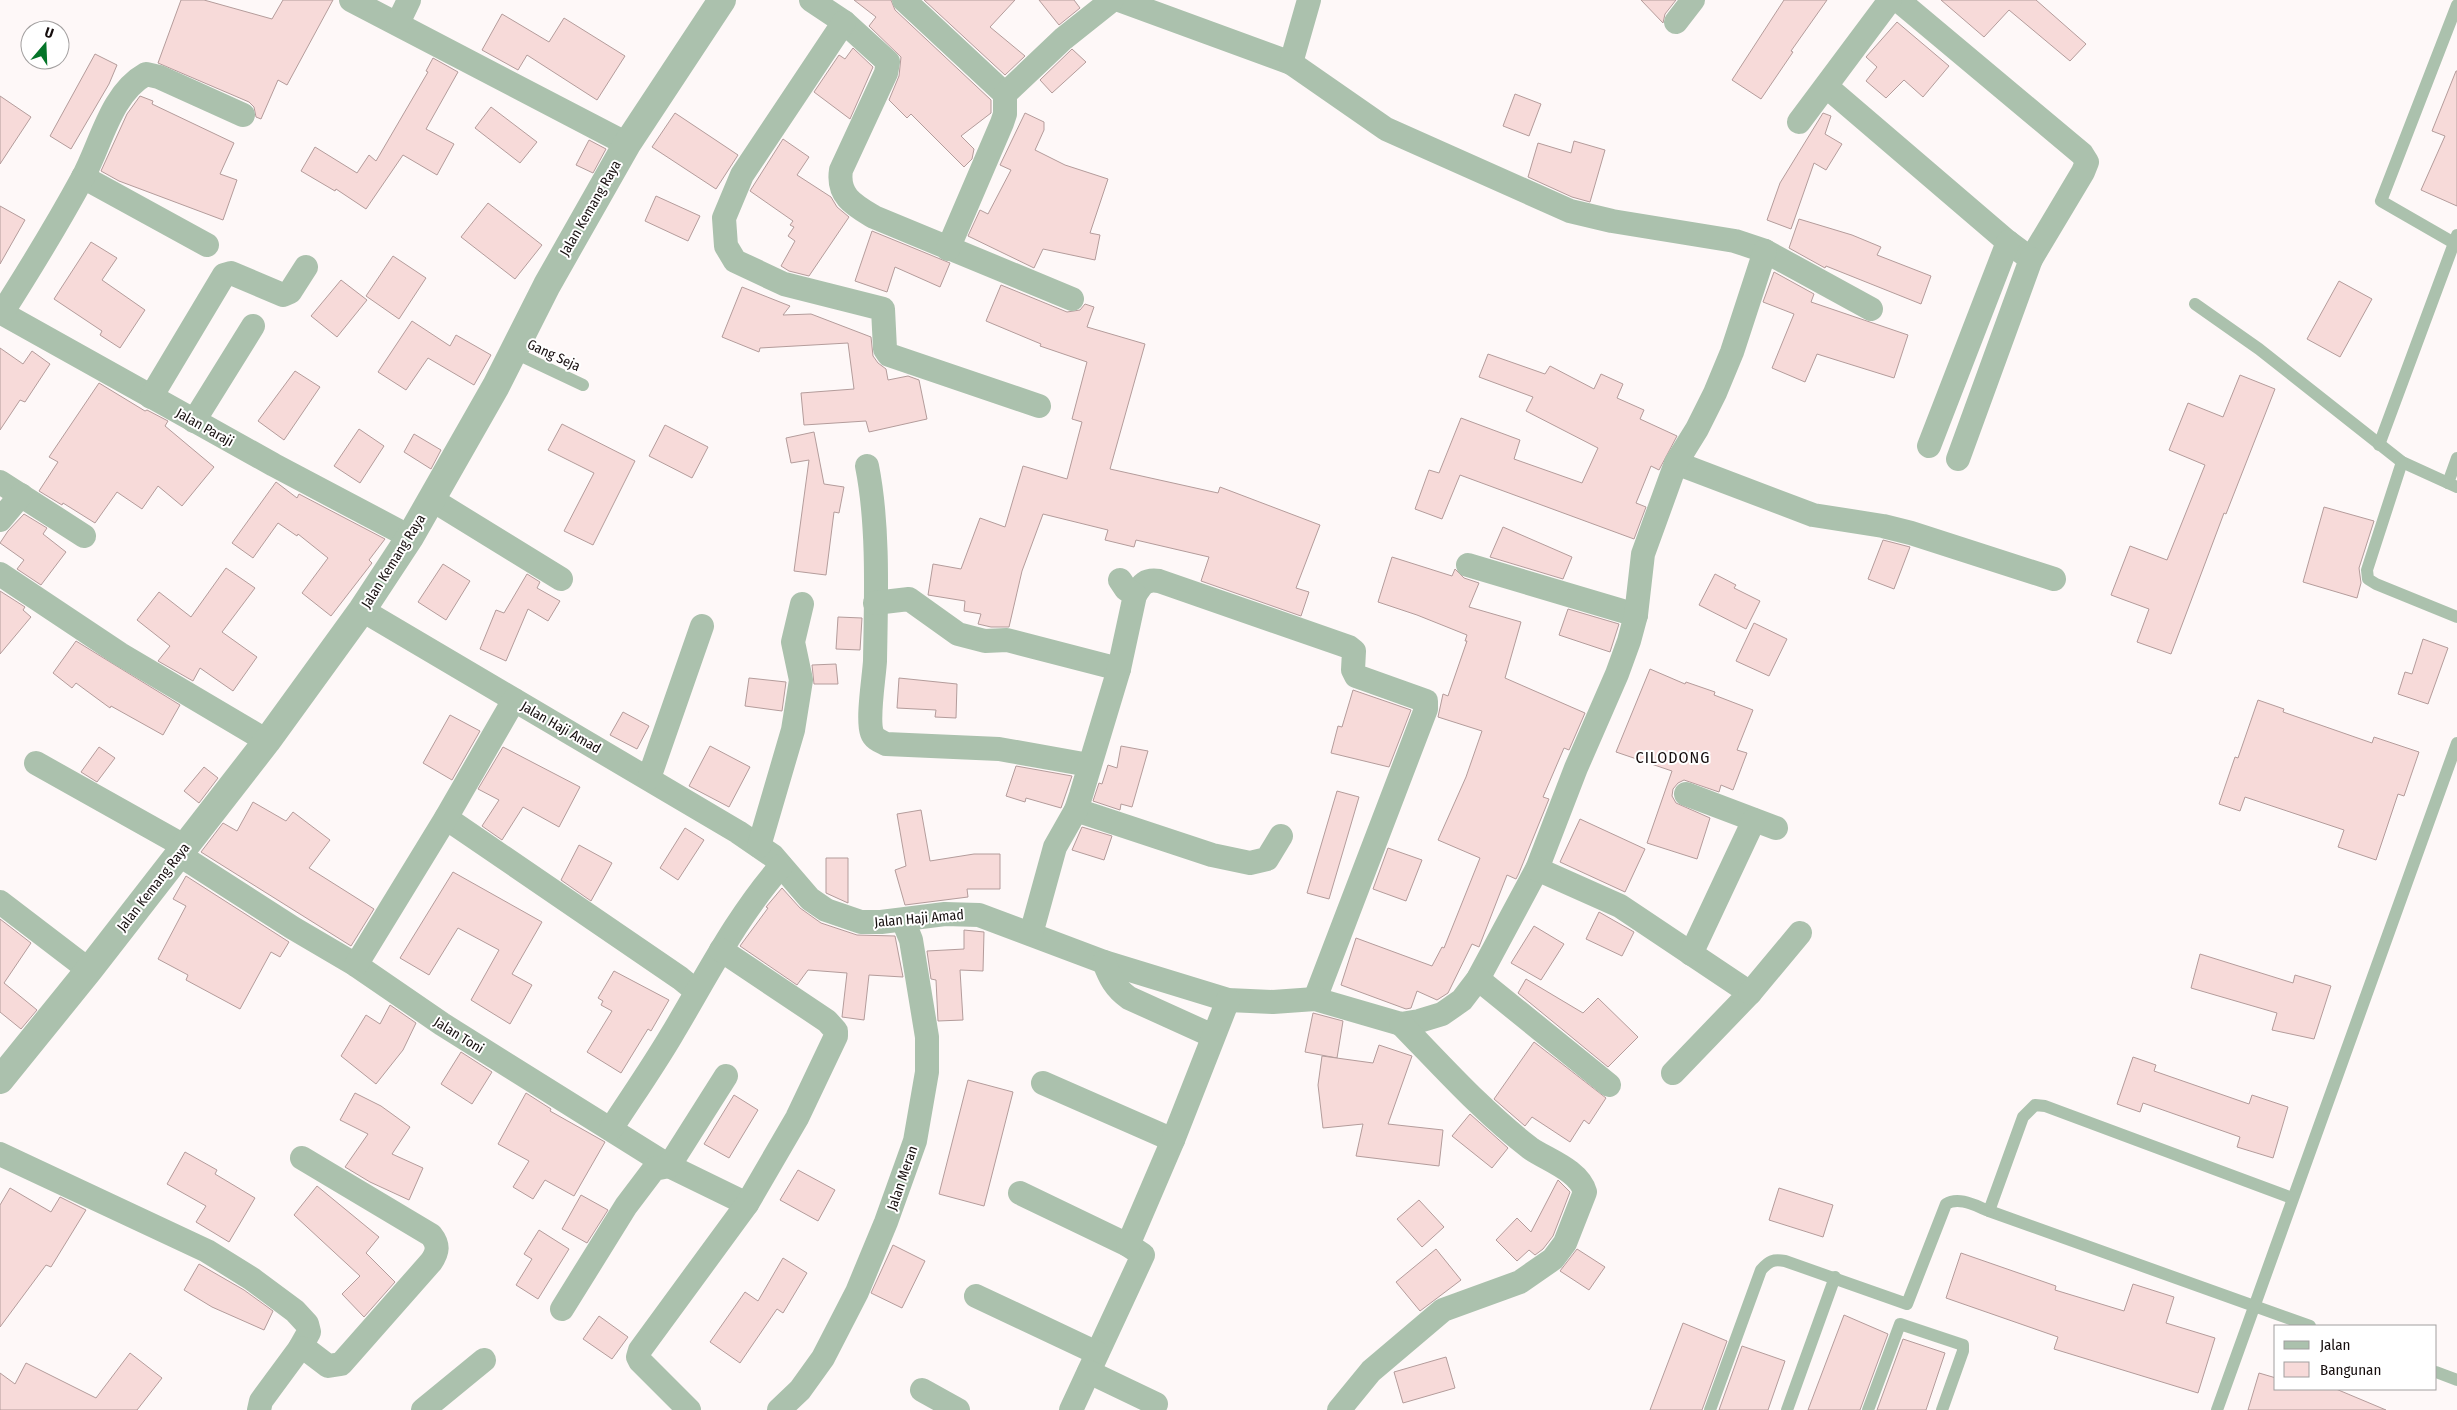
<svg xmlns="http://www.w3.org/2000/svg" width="2457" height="1410" font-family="'Fira Sans Condensed',sans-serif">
  <rect width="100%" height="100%" fill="#fef8f8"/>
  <g fill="#f7dad9" stroke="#b49c9b">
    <path d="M181,0H204L272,19L283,0H333L287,85L278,80L261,119L256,117L254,107L249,102L158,63Z"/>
    <path d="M854,0H891L895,10L991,100V113L961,136L974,149L972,159L964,167L911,114L907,118L889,100L899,76L901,57L869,26L876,17Z"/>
    <path d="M924,0H1015L990,27L1025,56L1005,75Z"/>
    <path d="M1039,0H1074L1080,8L1059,25Z"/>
    <path d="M1641,0H1676L1665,14L1663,23Z"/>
    <path d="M1784,0H1827L1791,51L1793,52L1761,99L1732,80Z"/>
    <path d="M1941,0H2036L2086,44L2070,61L2009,10L1984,37Z"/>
    <path d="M502,14L549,42L564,18L625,56L597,100L527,55L518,70L482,50Z"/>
    <path d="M1897,22L1949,66L1923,97L1904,80L1886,98L1866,81L1877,67L1866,57Z"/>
    <path d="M853,48L873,67L850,119L814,92L839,55L845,59Z"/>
    <path d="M1072,49L1086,62L1052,93L1040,80Z"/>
    <path d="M95,54L117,65L109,84L71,149L50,136Z"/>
    <path d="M433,58L458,72L426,129L454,144L437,175L403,155L366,209L336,189L335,191L301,171L315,147L357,173L369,155L376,161L428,72L426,71Z"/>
    <path d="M2456,71H2457V206L2421,190L2445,136L2432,131Z"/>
    <path d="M1515,94L1541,104L1529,136L1503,126Z"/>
    <path d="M0,96L31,117L0,164Z"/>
    <path d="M140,96L153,101L152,104L234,143L220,174L237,180L223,220L119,181L101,171L127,114Z"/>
    <path d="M491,107L537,142L520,163L475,128Z"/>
    <path d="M675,113L738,155L716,189L652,147Z"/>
    <path d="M1025,113L1044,122V130L1035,150L1065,165L1108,179L1090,233L1100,235L1095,260L1043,249L1034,268L968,236L980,210L988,214L1011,170L1000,165Z"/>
    <path d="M1823,113L1831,116L1825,134L1842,144L1826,170L1814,163L1791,229L1767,220L1780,183Z"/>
    <path d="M783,139L809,157L797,175L831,197L837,207L849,217L809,276L789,271L781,266L795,241L788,236L794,227L790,225L793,221L750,191Z"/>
    <path d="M589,140L606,149L593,173L576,165Z"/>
    <path d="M1574,141L1605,150L1590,202L1572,197L1528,177L1538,143L1571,153Z"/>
    <path d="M656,196L700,216L688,241L645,221Z"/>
    <path d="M488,203L542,245L515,279L461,237Z"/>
    <path d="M0,206L25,220L0,264Z"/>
    <path d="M1799,219L1852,235L1881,247L1877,255L1931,276L1921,304L1826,266L1825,268L1789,248Z"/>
    <path d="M872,231L950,263L940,287L895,267L887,292L855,281Z"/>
    <path d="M91,242L117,258L102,280L145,310L120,348L100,335L102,331L54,299Z"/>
    <path d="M393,256L426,278L399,319L366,296Z"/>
    <path d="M1774,272L1814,294L1811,302L1908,335L1894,378L1817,354L1805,382L1772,368L1794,314L1763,302Z"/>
    <path d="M341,280L367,300L337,337L311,316Z"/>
    <path d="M2339,281L2372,299L2340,357L2307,339Z"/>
    <path d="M1001,285L1067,312L1080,310L1085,304L1094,307L1087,327L1145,344L1110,469L1218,493L1220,487L1320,525L1296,588L1309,592L1301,616L1201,581L1209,557L1136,540L1134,547L1105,540L1108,530L1043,514L1022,571L1009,627H991L978,624L981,614L964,611L965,601L928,595L933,564L961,569L980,518L1005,527L1023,466L1067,479L1082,422L1072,419L1087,362L1040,346L1041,344L986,321Z"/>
    <path d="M742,287L790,306L783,315L811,314L871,337L873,356L878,363L886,369L888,380L908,376L919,380L927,419L869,432L866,421L804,425L801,393L854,389L848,343L760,348L759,352L722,337Z"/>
    <path d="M412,321L450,346L456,335L491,355L474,385L428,358L406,390L378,372Z"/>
    <path d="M0,348L23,364L32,351L50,364L25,402L20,400L0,430Z"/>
    <path d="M1488,354L1545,374L1550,366L1594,389L1601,374L1623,384L1617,398L1644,410L1640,419L1677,436L1659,470L1651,466L1636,503L1646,507L1634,539L1460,475L1442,519L1415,509L1429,470L1439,473L1461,418L1520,440L1514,459L1582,483L1598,448L1526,411L1533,397L1479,377Z"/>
    <path d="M295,371L320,387L284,440L258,421Z"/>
    <path d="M2240,375L2275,389L2226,514L2224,513L2171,654L2137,642L2149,609L2111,595L2130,546L2167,560L2205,465L2169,450L2188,403L2223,417Z"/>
    <path d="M99,383L145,411L147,410L168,421L165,426L214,467L182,506L158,486L142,509L117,492L95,523L63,503L62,505L39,491L58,462L49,457Z"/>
    <path d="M562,424L635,461L593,545L564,531L594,473L548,450Z"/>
    <path d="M665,425L708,447L692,478L649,456Z"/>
    <path d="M359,429L384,446L360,483L334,466Z"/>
    <path d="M814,432L824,484L844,487L839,513L834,512L826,575L794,571L809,460L791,463L786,438Z"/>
    <path d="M414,434L441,450L431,469L404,452Z"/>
    <path d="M276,482L297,498L299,494L385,539L369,560L372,563L331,616L302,593L328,558L298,534L297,536L278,523L253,558L232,543Z"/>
    <path d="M2324,507L2374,521L2359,568L2361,583L2357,598L2303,582Z"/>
    <path d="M24,514L47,528L43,534L66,552L41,585L17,569L24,560L0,543L8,531Z"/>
    <path d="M1503,527L1572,557L1563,579L1490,557Z"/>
    <path d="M1883,540L1910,547L1894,589L1868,579Z"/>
    <path d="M1392,557L1452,576L1455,569L1464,578L1479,583L1469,607L1521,622L1505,678L1585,713L1569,750L1564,748L1543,797L1549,799L1519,873L1516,879L1507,875L1479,947L1472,944L1448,993L1437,1000L1417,991L1411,1008L1406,1009L1341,985L1356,938L1432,966L1442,947L1444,948L1480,858L1438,840L1466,777L1482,731L1438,717L1443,694L1448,696L1467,641H1465L1467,635L1417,615L1378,602Z"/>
    <path d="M443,564L470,581L446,620L418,602Z"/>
    <path d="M226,568L255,588L222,632L257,657L233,691L200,668L193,681L158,661L170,646L137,620L159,592L191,617Z"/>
    <path d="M527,574L540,582L537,588L560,601L548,621L528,609L506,661L480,649L496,610L504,613Z"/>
    <path d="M1715,574L1736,585L1734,588L1760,601L1746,629L1699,605Z"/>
    <path d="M0,591L25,607L23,610L31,617L0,654Z"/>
    <path d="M1568,609L1619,624L1610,652L1559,635Z"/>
    <path d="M838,617L862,618L860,650L836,649Z"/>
    <path d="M1754,623L1787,639L1769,676L1736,661Z"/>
    <path d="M2423,639L2448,648L2428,704L2398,694L2405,672L2412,674Z"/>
    <path d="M76,641L180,705L163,735L111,706L110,708L76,683L72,688L53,673Z"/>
    <path d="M836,664L838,684H814L812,665Z"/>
    <path d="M1650,669L1685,684L1686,682L1715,692L1714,695L1753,710L1737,750L1747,753L1733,790L1721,785L1719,792L1684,780L1678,783L1673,789L1672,796L1676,803L1710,818L1697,859L1647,843L1672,771L1616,752Z"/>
    <path d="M749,678L786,682L782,711L745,706Z"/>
    <path d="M899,678L957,684L956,718L935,717L936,710L897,708Z"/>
    <path d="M1353,690L1411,710L1389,767L1331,753L1338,726L1342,727Z"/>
    <path d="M2258,700L2284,709L2283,712L2372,743L2374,737L2419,752L2404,796L2398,794L2376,860L2338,847L2344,830L2245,797L2240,811L2219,804L2235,757L2238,758Z"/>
    <path d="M623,712L649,726L637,749L610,735Z"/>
    <path d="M450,715L480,731L452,780L423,763Z"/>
    <path d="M710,746L750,767L729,807L689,786Z"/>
    <path d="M1121,746L1148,751L1132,807L1121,804L1120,810L1093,801L1099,783L1102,784L1108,765L1117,768Z"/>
    <path d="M99,747L115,758L97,782L81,772Z"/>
    <path d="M503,747L580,787L559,827L523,807L502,840L482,826L499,800L478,789Z"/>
    <path d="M1016,766L1072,776L1061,808L1026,798L1025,802L1006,796Z"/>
    <path d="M204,767L218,778L199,803L184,791Z"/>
    <path d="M1337,791L1359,797L1329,899L1307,893Z"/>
    <path d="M253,802L286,821L293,812L330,840L309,868L374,909L351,946L201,852L223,823L237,831Z"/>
    <path d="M921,810L930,861L974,854H1000V889H967L968,897L905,905L895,870L906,866L897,814Z"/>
    <path d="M1580,819L1645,849L1625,892L1560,862Z"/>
    <path d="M1082,827L1112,836L1104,860L1072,850Z"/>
    <path d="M685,828L704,840L678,880L660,868Z"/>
    <path d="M579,845L612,863L591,901L561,880Z"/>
    <path d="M1388,848L1422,860L1406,901L1373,889Z"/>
    <path d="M826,858H848V903L826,893Z"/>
    <path d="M453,872L542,922L512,974L532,985L510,1024L471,1000L499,950L458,928L429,975L400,958Z"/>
    <path d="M186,876L289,942L280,957L271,952L240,1009L186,980L188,975L158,959L186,906L173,899Z"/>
    <path d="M782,888L800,908L821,923L857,935L895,936L903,977L869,975L864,1020L842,1017L847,973L808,970L797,985L740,946L768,908L766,907Z"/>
    <path d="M1599,912L1634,932L1622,956L1586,939Z"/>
    <path d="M0,919L31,943L4,983L37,1010L21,1029L0,1012Z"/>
    <path d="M1534,926L1564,944L1541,980L1511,963Z"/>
    <path d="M964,930L984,932L983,971L960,970L963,1020L938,1021L936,980L931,979L927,951L964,949Z"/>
    <path d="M2200,954L2293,983L2295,975L2331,986L2314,1039L2272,1030L2277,1013L2191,988Z"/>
    <path d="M614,971L669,1000L651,1031L648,1029L621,1073L587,1052L612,1011L601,1005L603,1001L598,998Z"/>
    <path d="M1526,979L1583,1013L1598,998L1638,1037L1608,1067L1518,993Z"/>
    <path d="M390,1005L416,1023L403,1050L376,1084L341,1056L366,1015L380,1024Z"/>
    <path d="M1313,1013L1343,1021L1337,1058L1305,1052Z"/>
    <path d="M1534,1042L1606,1098L1589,1124L1584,1120L1570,1142L1532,1117L1525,1126L1494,1099Z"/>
    <path d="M1379,1045L1412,1056L1388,1124L1443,1130L1439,1166L1356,1156L1363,1124L1323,1128L1318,1085L1322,1056L1373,1063Z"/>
    <path d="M461,1052L492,1072L472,1104L441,1084Z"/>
    <path d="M2133,1057L2156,1065L2154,1071L2249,1104L2252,1095L2288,1107L2273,1158L2237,1147L2240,1137L2143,1103L2140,1112L2117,1104Z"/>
    <path d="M968,1080L1013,1092L984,1206L939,1194Z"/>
    <path d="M355,1093L381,1106L410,1127L392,1154L423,1168L409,1200L370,1182L345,1167L368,1134L340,1120Z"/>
    <path d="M526,1093L551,1109L550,1111L605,1142L574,1196L545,1180L533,1199L513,1187L529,1161L498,1144Z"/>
    <path d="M734,1095L758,1110L729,1158L704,1144Z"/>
    <path d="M1470,1114L1508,1148L1492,1168L1452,1136Z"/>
    <path d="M185,1152L217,1170L215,1174L255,1198L229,1242L196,1222L206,1206L167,1184Z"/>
    <path d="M798,1170L835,1190L818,1221L780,1200Z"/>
    <path d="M1558,1180L1570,1192L1553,1236L1543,1249L1535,1255L1529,1250L1517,1261L1496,1240L1517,1218L1531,1232Z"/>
    <path d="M317,1186L379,1237L366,1253L395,1282L364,1317L342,1294L360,1276L294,1215Z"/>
    <path d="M10,1188L51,1212L60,1197L86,1210L51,1267L46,1265L0,1327V1205Z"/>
    <path d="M1779,1188L1833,1205L1823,1237L1769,1220Z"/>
    <path d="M581,1195L608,1210L587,1243L562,1229Z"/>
    <path d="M1419,1200L1444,1227L1422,1247L1397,1219Z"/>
    <path d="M539,1230L569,1249L538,1299L516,1285L532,1259L524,1254Z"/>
    <path d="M893,1245L925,1261L902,1308L871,1293Z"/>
    <path d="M1436,1249L1461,1280L1420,1311L1396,1282Z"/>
    <path d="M1577,1249L1605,1267L1589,1290L1560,1271Z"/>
    <path d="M1961,1253L2056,1286L2055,1290L2124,1311L2133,1284L2174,1297L2166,1323L2215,1338L2198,1393L2054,1349L2058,1337L1946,1298Z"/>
    <path d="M783,1258L807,1273L783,1313L777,1309L740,1363L710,1342L745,1292L758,1301Z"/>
    <path d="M199,1264L244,1290L273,1311L264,1330L212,1307L184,1290Z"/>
    <path d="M1844,1315L1888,1334L1860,1410H1808Z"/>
    <path d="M599,1316L628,1337L612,1359L583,1339Z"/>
    <path d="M1683,1323L1727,1341L1702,1410H1650Z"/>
    <path d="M1903,1339L1945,1353L1926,1410H1877Z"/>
    <path d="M1742,1346L1785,1361L1768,1410H1719Z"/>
    <path d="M130,1353L162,1378L137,1410H0V1373L15,1384L26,1363L96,1398Z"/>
    <path d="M1446,1357L1455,1388L1403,1403L1394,1372Z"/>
    <path d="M2259,1373L2276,1378V1389H2336L2386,1410H2248Z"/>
  </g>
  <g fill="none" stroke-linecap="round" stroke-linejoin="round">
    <g stroke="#abc1ad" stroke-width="12">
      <path d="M2454,243L2381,201L2457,5"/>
      <path d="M2195,304L2259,349L2402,462L2457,487"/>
      <path d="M513,352L583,385"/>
      <path d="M2379,445L2457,235"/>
      <path d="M2402,462L2367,570L2368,579L2376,584L2457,617"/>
      <path d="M2448,483L2457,458"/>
      <path d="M1989,1211L2310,1326"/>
      <path d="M2436,1372L2457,1380"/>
      <path d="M1710,1410L1761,1270C1769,1261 1773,1259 1785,1261L1907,1304L1946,1204C1959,1196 1976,1206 1989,1211L2023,1117L2035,1105L2045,1106L2292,1198"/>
      <path d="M1787,1410L1835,1277"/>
      <path d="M1868,1410L1900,1324L1963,1345V1351L1942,1410"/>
      <path d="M2217,1410L2457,743"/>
    </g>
    <g stroke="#abc1ad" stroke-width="24">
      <path d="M351,0L627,144"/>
      <path d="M811,0L844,22L888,62L886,73L841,170C837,196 854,205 874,217L1072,299"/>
      <path d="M904,0L1005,94"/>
      <path d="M1119,0L1291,63"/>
      <path d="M1309,0L1291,63L1386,129L1570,211L1612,221L1735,241L1765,251L1871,309"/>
      <path d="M844,22L742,175L724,218L726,246L735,261L784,284L883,309L885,349L889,355L1039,406"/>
      <path d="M1676,22L1693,0"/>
      <path d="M398,23L409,0"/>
      <path d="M1827,87L2008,242L2031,259L2083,172L2087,162L2082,154L1898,0"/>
      <path d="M1799,122L1890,0"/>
      <path d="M83,177L207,245"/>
      <path d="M948,249L1002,123L1005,114V94L1063,39L1112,0"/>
      <path d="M0,312L274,465L410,537"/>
      <path d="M2,313C30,269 57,225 82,179C101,145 110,94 146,74L159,77L243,115"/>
      <path d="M151,397L224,275L231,273L283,295L290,292L306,267"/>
      <path d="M194,421L253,326"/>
      <path d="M1929,446L2008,242"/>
      <path d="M1958,459L2031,259"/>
      <path d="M1676,463L1813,515L1883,526L1911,533L2054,579"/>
      <path d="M867,466C879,526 876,599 875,661C874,678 867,719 872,733C874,739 880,741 886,744L999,749L1089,765"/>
      <path d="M0,482L84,536"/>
      <path d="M431,499L561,579"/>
      <path d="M0,520L21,495"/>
      <path d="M1468,565L1636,615"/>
      <path d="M0,574L120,654L267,741"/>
      <path d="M1135,595C1142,584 1145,579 1159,581L1349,647L1354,651L1353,670L1356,676L1426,701V709L1315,999"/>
      <path d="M875,603L909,599L958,634L985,641L1007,640L1119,669"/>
      <path d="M362,610L738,832L773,856L810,899L826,910L861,922H881L945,914L979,915L1104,962L1228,1000L1273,1002L1315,999L1401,1024L1419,1021L1442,1014L1462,1000L1478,979L1537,869L1576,768L1617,674L1629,641L1636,615L1643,554L1676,463L1697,429L1715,393L1732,352L1765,251"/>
      <path d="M36,763L184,846"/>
      <path d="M649,778L702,626"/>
      <path d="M1686,794L1776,828"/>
      <path d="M1076,810L1212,855L1250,863L1267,859L1281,836"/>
      <path d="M446,818L680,978L696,991"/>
      <path d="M759,846L793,730L801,680L793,642L802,604"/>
      <path d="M178,854L293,928L356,965L442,1024L669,1166L747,1204"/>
      <path d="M1537,869L1620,906L1750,993L1673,1073"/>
      <path d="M0,902L89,970"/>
      <path d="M1031,934L1055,847L1076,810L1081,795L1119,669L1135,595L1126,589L1120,580"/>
      <path d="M1691,954L1754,820"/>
      <path d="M1104,962C1110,978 1115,988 1129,998L1213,1036"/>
      <path d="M356,965L446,818L514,700"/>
      <path d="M1478,979L1609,1085"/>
      <path d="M1750,993L1800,933"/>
      <path d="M1043,1083L1173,1140"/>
      <path d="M611,1129C631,1098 652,1068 671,1036C706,978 736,917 781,866"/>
      <path d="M0,1154L207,1251L252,1279L295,1311L307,1324L309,1332L300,1348"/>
      <path d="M1020,1193L1128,1245L1143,1255L1071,1410"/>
      <path d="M1128,1245L1173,1140L1228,1000"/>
      <path d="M976,1296L1097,1353"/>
      <path d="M562,1309L626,1206L654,1169L669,1166L726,1076"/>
      <path d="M1089,1372L1156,1404"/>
      <path d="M922,1390L958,1410"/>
      <path d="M259,1410L261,1401L300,1348L307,1350L328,1366L341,1364L431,1262C438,1252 439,1245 431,1235L302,1158"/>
      <path d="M423,1410L484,1360"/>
      <path d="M689,1410L640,1361L638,1357L640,1350L747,1204L797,1118L836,1036V1031L827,1021L721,950"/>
      <path d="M779,1410L800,1390L823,1358L857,1292L886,1222L915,1141L927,1072V1037L911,940L903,920"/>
      <path d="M1339,1410L1371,1371L1443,1310L1520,1282L1553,1259L1565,1243L1585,1192C1579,1170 1547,1160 1530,1148C1483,1112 1442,1066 1401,1024"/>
    </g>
    <path stroke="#abc1ad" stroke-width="28" d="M0,1080L89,970L267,741L362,610L410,537L496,386L547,285L627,144L722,0"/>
  </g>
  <g text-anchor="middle" stroke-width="4" stroke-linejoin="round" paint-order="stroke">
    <g font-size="14" fill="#160e0e" stroke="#fff">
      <text transform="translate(590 208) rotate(-60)" y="5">Jalan Kemang Raya</text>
      <text transform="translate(554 355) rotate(25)" y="5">Gang Seja</text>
      <text transform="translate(205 427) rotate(29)" y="5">Jalan Paraji</text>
      <text transform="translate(393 561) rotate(-58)" y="5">Jalan Kemang Raya</text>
      <text transform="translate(561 727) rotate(30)" y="5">Jalan Haji Amad</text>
      <text transform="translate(153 887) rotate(-52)" y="5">Jalan Kemang Raya</text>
      <text transform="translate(919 918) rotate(-5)" y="5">Jalan Haji Amad</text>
      <text transform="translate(459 1035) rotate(32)" y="5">Jalan Toni</text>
      <text transform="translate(902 1178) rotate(-71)" y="5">Jalan Meran</text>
    </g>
    <g font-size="16" letter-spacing="1" fill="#160e0e" stroke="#fff">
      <text x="1673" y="763">CILODONG</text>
    </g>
  </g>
  <rect x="2274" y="1325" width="162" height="65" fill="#ffffff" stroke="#a29f9f"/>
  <rect x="2284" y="1341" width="25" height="8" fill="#abc1ad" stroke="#a29f9f"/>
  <text x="2320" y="1350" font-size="15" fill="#160e0e">Jalan</text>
  <rect x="2284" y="1362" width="25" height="15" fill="#f7dad9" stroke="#a29f9f"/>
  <text x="2320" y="1375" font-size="15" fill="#160e0e">Bangunan</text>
  <g transform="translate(45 45) rotate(19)"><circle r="24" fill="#ffffff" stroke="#a29f9f"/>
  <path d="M0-4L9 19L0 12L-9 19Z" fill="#057529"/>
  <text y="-8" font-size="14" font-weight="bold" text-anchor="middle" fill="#160e0e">U</text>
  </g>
</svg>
